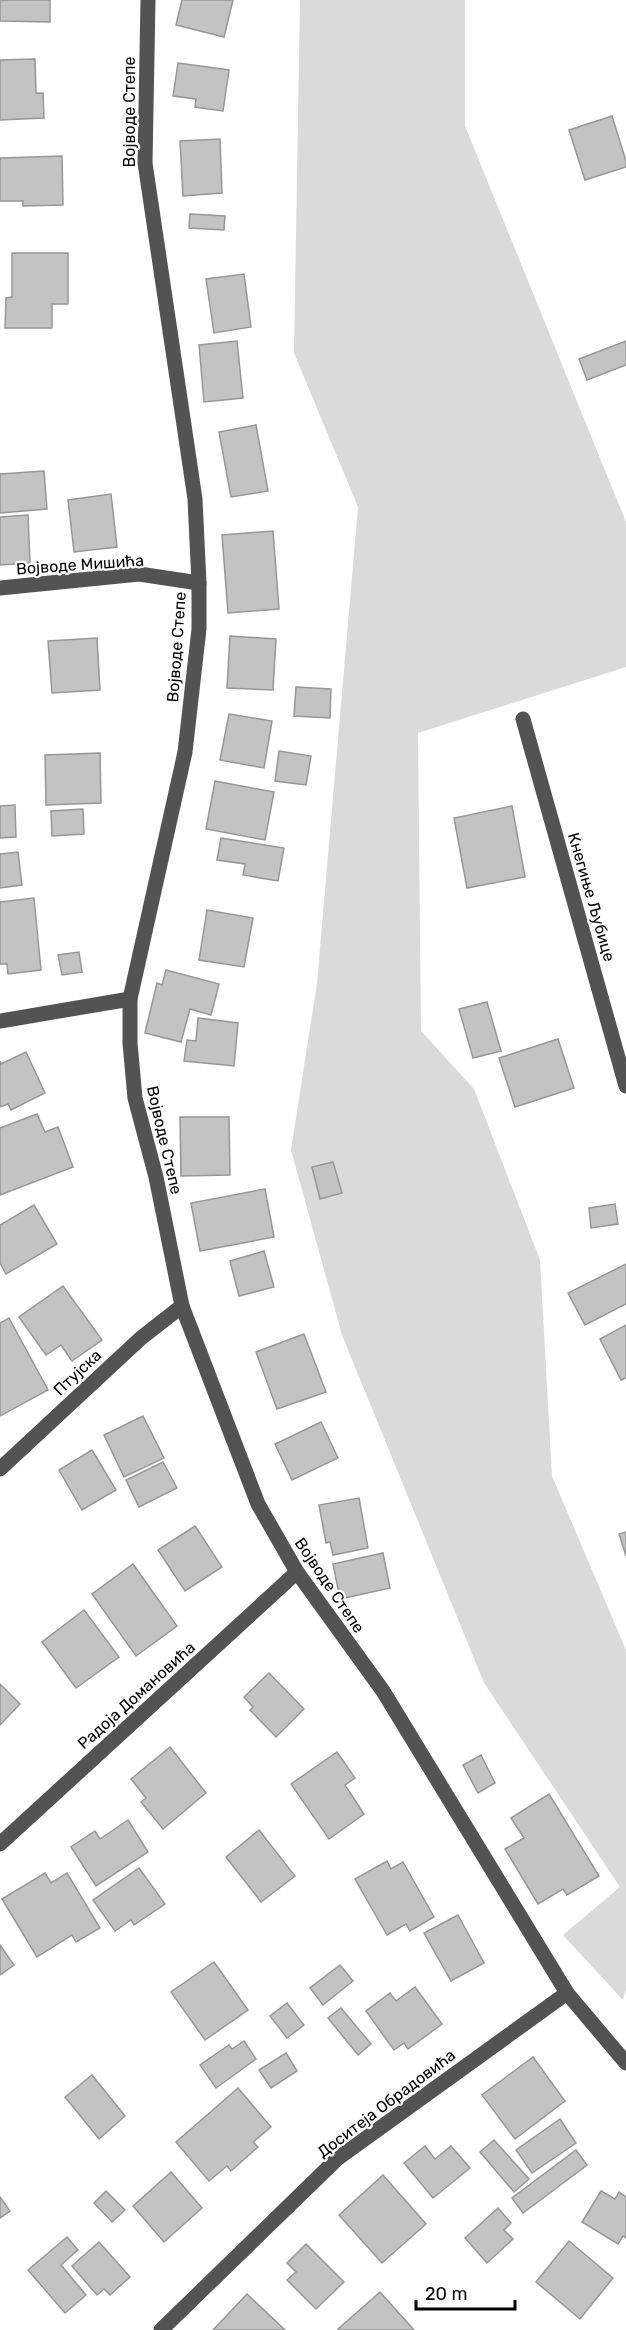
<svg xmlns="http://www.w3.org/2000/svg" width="626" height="2330" font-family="Rubik,sans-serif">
  <rect width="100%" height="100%" fill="#fff"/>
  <path fill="#dadada" d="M300,0H465V126L626,522V667L418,733L421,1031L474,1089L540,1260L552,1476L626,1650V1989L623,2000L563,1935L620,1887L484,1683L342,1335L291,1150L317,983L358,507L294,353Z"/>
  <g fill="#c3c3c3" stroke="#979797" stroke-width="1.5">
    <path d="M0,0H50V22L0,21Z"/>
    <path d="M182,0H233L224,37L176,25Z"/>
    <path d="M35,59L36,93H43L44,118L0,120V60Z"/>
    <path d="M178,63L229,70L223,111L195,107L196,99L173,96Z"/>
    <path d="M612,116L626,161V167L585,180L569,130Z"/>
    <path d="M220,139L222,193L183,196L180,141Z"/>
    <path d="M62,156L63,205L23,206V201H0V158Z"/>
    <path d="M190,214L225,216L224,230L189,228Z"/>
    <path d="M12,253H68V304H52V328H5L6,298L12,297Z"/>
    <path d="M244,274L251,327L214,333L206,279Z"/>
    <path d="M237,341L243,398L204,402L199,345Z"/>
    <path d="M626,341V365L587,380L579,359Z"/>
    <path d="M256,425L268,491L231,497L219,432Z"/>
    <path d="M44,471L47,509L0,513V474Z"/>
    <path d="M111,494L117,547L74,552L68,500Z"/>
    <path d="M28,515L30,563L0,565V517Z"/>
    <path d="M273,531L279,609L228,613L222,535Z"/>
    <path d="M230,636L276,639L273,690L227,688Z"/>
    <path d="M97,638L100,690L52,693L48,641Z"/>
    <path d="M296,687L331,689L330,718L294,716Z"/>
    <path d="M229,714L272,721L264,768L220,760Z"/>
    <path d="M279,751L311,756L306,785L275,781Z"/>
    <path d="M100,753L101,803L46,805L45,755Z"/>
    <path d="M215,781L274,792L265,840L206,829Z"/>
    <path d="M15,805L16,837L0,838V806Z"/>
    <path d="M512,806L525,877L467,888L454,818Z"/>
    <path d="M83,809L84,834L52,836L51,811Z"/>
    <path d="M221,838L284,848L278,881L243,875L245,864L217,860Z"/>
    <path d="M18,852L22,885L0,888V854Z"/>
    <path d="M34,898L41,970L8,974L7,964H0V902Z"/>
    <path d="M207,910L253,918L244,967L199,960Z"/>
    <path d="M79,952L82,972L62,975L58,955Z"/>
    <path d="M166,970L219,984L211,1015L190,1009L181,1042L145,1033L157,983L162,985Z"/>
    <path d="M487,1002L501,1051L473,1058L459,1009Z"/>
    <path d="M198,1018L238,1023L234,1066L184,1061L187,1040L196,1041Z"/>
    <path d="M558,1039L574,1088L515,1107L499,1058Z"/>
    <path d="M26,1052L45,1093L11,1110L8,1104L0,1107V1061L1,1064Z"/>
    <path d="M37,1114L45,1132L58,1127L73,1167L0,1195V1128Z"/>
    <path d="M180,1117H229L230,1175L181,1176Z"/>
    <path d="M333,1162L342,1193L320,1199L312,1167Z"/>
    <path d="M265,1189L274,1237L200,1251L191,1203Z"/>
    <path d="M615,1204L618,1224L591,1228L589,1208Z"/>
    <path d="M34,1205L57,1244L6,1274L0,1263V1225Z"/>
    <path d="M264,1251L274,1287L239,1296L230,1261Z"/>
    <path d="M626,1264V1304L585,1325L568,1293Z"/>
    <path d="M63,1286L102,1340L72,1361L61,1345L46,1355L19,1317Z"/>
    <path d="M9,1318L48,1390L0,1416V1323Z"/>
    <path d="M626,1325V1378L621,1380L600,1339Z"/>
    <path d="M304,1334L326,1392L277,1409L256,1352Z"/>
    <path d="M143,1416L164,1458L124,1477L104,1435Z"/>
    <path d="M321,1422L338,1458L292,1480L275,1444Z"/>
    <path d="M92,1450L116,1490L82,1510L59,1470Z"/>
    <path d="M163,1462L177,1488L139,1507L126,1480Z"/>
    <path d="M359,1498L368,1548L333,1555L330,1542L326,1543L319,1505Z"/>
    <path d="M195,1526L222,1567L185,1591L158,1550Z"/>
    <path d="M626,1532V1556L619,1534Z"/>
    <path d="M383,1553L390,1588L340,1599L333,1564Z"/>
    <path d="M133,1564L177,1626L136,1656L92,1594Z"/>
    <path d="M84,1610L119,1657L76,1688L42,1642Z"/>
    <path d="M269,1673L304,1709L276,1737L250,1710L253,1707L244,1697Z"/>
    <path d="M0,1684L20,1704L0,1725Z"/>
    <path d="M170,1747L206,1793L163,1829L141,1802L146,1798L131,1779Z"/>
    <path d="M337,1752L355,1778L345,1785L364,1814L329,1839L291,1784Z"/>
    <path d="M481,1755L495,1783L478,1793L463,1765Z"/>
    <path d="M549,1794L599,1876L567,1895L563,1889L538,1904L505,1849L524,1838L511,1818Z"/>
    <path d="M128,1820L148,1852L96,1886L71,1847L95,1831L100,1839Z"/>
    <path d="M259,1830L295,1876L261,1902L226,1857Z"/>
    <path d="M387,1861L391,1869L403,1862L434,1917L410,1931L406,1924L387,1935L355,1879Z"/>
    <path d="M139,1868L165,1904L134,1925L131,1920L115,1931L93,1900Z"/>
    <path d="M45,1873L51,1883L67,1873L100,1928L76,1942L72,1935L37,1957L2,1899Z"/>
    <path d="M458,1915L484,1963L451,1981L424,1933Z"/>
    <path d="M0,1945L14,1965L0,1975Z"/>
    <path d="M214,1962L248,2010L205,2040L171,1992Z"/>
    <path d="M340,1965L353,1981L323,2005L310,1988Z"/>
    <path d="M415,1987L442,2024L408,2049L404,2043L394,2050L366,2011L390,1993L396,2001Z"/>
    <path d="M287,2003L304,2025L287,2038L270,2016Z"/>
    <path d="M341,2008L371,2044L358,2055L328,2018Z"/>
    <path d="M244,2041L256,2059L216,2088L200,2065L229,2045L232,2049Z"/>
    <path d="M286,2053L297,2071L271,2088L259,2070Z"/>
    <path d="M533,2057L565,2101L515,2139L482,2095Z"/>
    <path d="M92,2075L125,2116L99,2139L65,2097Z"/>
    <path d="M238,2088L271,2127L253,2142L258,2147L231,2171L227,2166L209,2181L176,2142Z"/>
    <path d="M560,2119L576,2143L532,2173L516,2150Z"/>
    <path d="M494,2140L529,2179L514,2192L480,2152Z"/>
    <path d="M425,2146L435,2159L451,2146L470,2168L433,2198L404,2163Z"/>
    <path d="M576,2150L587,2165L523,2213L512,2198Z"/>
    <path d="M171,2172L202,2208L164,2242L133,2206Z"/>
    <path d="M383,2175L426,2224L382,2263L339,2215Z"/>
    <path d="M106,2191L125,2210L112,2222L94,2203Z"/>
    <path d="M601,2191L615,2199L619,2192L626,2197V2238L623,2236L618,2244L582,2222Z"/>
    <path d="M0,2197L10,2211L0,2218Z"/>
    <path d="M498,2208L511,2223L504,2230L513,2239L487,2263L465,2238Z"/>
    <path d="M67,2237L78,2250L61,2265L86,2295L65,2313L28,2270Z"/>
    <path d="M569,2241L613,2278L580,2319L536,2282Z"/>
    <path d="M99,2242L130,2277L110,2295L104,2289L97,2295L72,2266Z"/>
    <path d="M306,2244L344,2282L316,2309L287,2280L296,2272L287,2263Z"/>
    <path d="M380,2292L414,2330H340L338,2329Z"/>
    <path d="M247,2294L285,2330H213Z"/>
  </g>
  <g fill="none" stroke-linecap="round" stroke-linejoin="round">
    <g stroke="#535353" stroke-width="15">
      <path d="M148,0L145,163L195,499L199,583V629L185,752L130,999V1043L135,1098L156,1177L182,1306L258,1504L297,1572L383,1691L567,1993L626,2063"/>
      <path d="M0,588L139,574L199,583"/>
      <path d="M523,719L626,1086"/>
      <path d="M0,1021L130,999"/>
      <path d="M0,1469L141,1338L182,1306"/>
      <path d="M0,1844L297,1572"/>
      <path d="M161,2330L337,2159L567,1993"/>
    </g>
  </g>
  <g text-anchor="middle" stroke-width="4.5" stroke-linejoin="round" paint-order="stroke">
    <g font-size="16" fill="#000" stroke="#fff">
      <text transform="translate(129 112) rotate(-90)" y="6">Војводе Степе</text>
      <text transform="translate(80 564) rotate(-4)" y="6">Војводе Мишића</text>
      <text transform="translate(176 647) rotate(-86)" y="6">Војводе Степе</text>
      <text transform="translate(592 897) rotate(74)" y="6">Кнегиње Љубице</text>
      <text transform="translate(165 1140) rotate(77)" y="6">Војводе Степе</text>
      <text transform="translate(77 1372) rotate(-43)" y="6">Птујска</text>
      <text transform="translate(330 1585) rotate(56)" y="6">Војводе Степе</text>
      <text transform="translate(136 1695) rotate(-42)" y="6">Радоја Домановића</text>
      <text transform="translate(386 2103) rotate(-37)" y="6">Доситеја Обрадовића</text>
    </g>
  </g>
  <path d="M416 2300v9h99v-9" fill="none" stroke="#000000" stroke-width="3"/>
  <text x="425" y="2300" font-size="18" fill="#000000" stroke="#ffffff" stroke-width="4.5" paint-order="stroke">20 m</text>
</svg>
